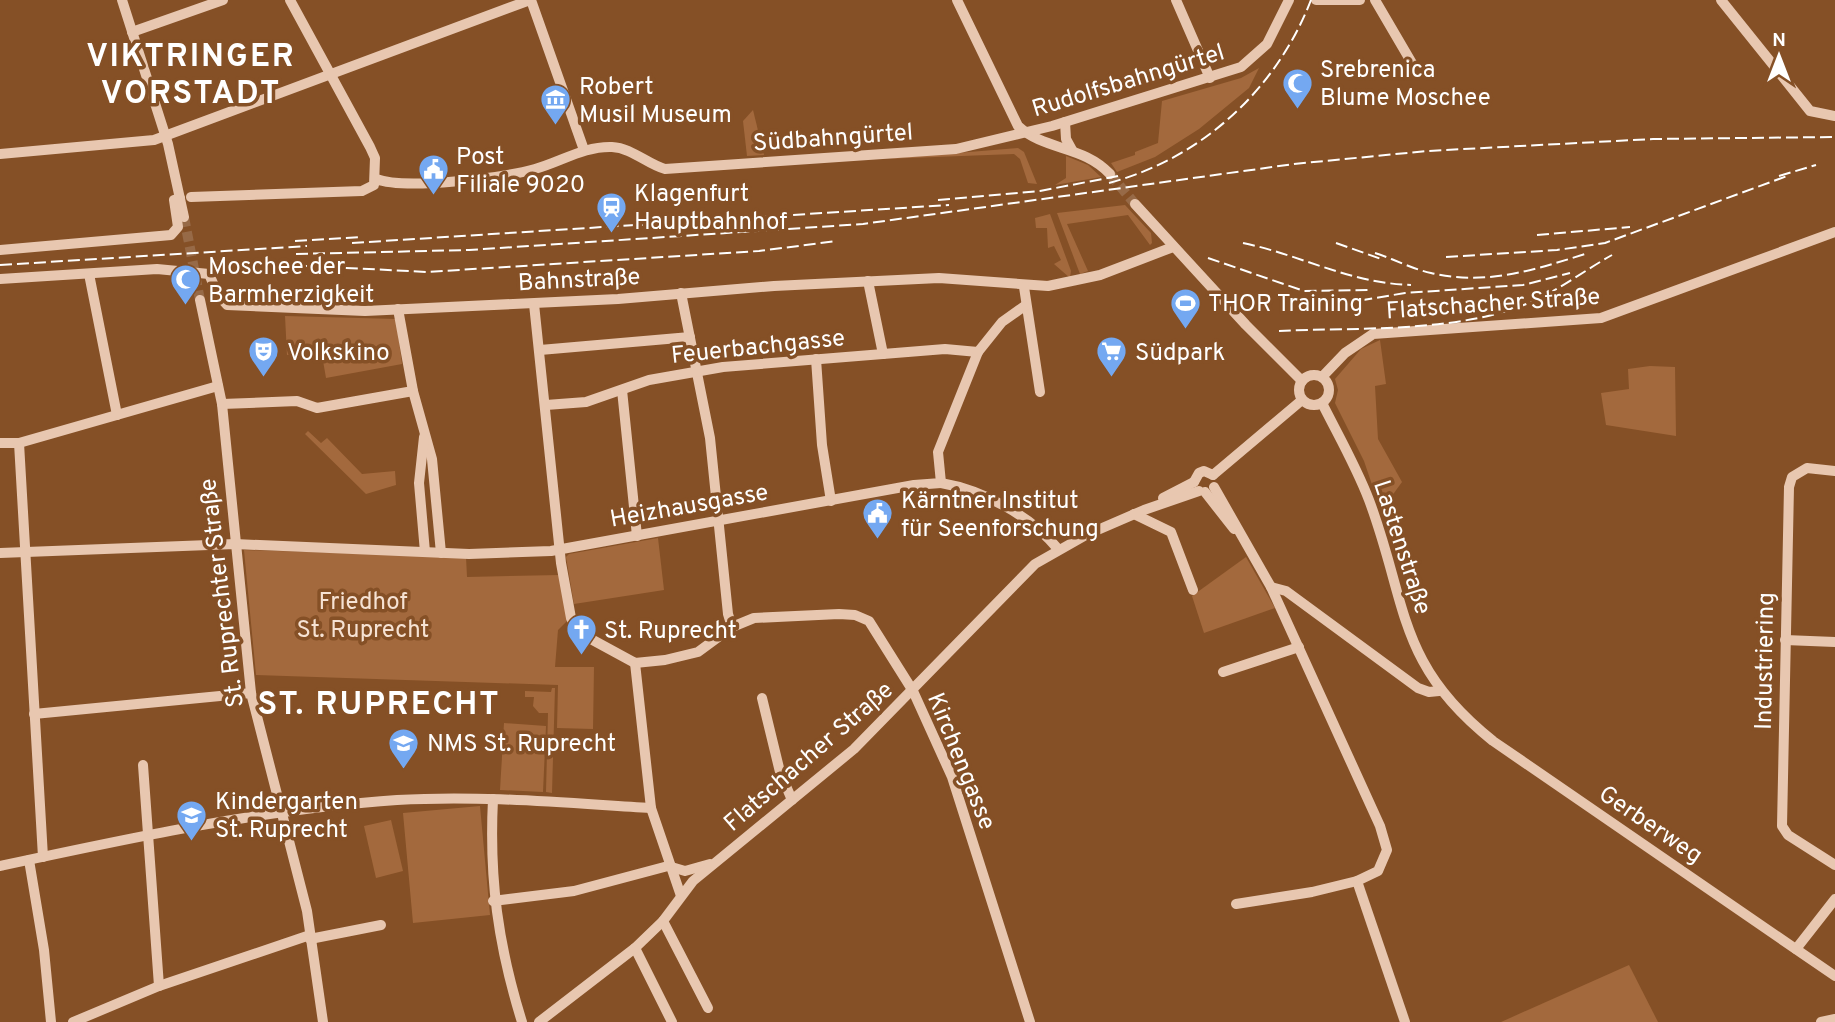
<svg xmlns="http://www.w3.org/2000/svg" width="1835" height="1022" font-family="Overpass,sans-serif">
  <rect width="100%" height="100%" fill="#855026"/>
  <g fill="#a3693d">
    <path d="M1259,68L1249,88L1199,129L1155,157L1117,172L1111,163L1135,155V152L1158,143L1162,101L1241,78Z"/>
    <path d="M753,110L764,155L747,156L743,121Z"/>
    <path d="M1018,148L1024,152L1037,184L1028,183L1020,159L1014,154L883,159Z"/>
    <path d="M1066,156L1088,165L1101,177L1055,185L1066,178Z"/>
    <path d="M1125,205L1151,233L1152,243L1150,245L1128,215L1067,224L1088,271L1080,274L1057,213Z"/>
    <path d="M1050,214L1071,271L1070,278L1054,264L1061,260L1054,246L1048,248L1047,228H1036L1035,218Z"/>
    <path d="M285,316L396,319L402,364L326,378L322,355L362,347L309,356L306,353L287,355Z"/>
    <path d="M1380,340L1386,384L1375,386L1378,439L1402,482L1381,511L1364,461L1335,403L1338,390L1335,379L1361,349Z"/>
    <path d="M1650,366L1675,367L1676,436L1606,425L1601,393L1629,389L1628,369Z"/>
    <path d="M308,431L321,443L327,438L362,474L395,471L396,485L366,494L305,434Z"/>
    <path d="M658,538L664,590L574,604L566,557L569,554Z"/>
    <path d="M244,550L466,557L467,577L560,575L568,620L558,630L555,667H594L593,729L557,728L558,685L256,675Z"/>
    <path d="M1246,557L1275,608L1204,633L1192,596Z"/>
    <path d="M552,688H555L552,793L546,792L548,713H539L533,706L534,697H525V691L551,692Z"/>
    <path d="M504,723L546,726L543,792L500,790Z"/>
    <path d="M480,806L490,915L413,923L403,813Z"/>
    <path d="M391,820L403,871L376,878L364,826Z"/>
    <path d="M1629,965L1658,1022H1501Z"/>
  </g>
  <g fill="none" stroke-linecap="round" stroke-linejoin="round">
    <g stroke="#976a47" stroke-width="10" stroke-dasharray="10 5" stroke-linecap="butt">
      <path d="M1110,174L1135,204"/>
      <path d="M184,217L200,300"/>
    </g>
    <g stroke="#e8c7b0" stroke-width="10">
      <path d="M122,0L168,144L184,217"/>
      <path d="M531,0L584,150"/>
      <path d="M957,0L1018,126C1045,151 1083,145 1110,174"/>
      <path d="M1176,0L1210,78"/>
      <path d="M1316,0H1360"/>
      <path d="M1375,0L1416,70"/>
      <path d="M1721,0L1810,111L1835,116"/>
      <path d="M132,32L223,0"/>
      <path d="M1065,122L1066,139L1072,150"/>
      <path d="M0,154L154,140L530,0"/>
      <path d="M376,179C405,190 503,178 535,169C561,162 584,146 612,147C632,148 647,164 665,169L956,149L1052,126L1241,67L1267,44L1289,0"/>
      <path d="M191,197L362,191L374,185L375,158L370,147L290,0"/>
      <path d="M1135,204L1246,325L1302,381"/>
      <path d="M0,250L171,235L178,227L174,200L180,198"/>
      <path d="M89,274L117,415"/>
      <path d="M0,279L157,269L209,274L218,295L227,305L365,311L618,299L774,286L939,278L1048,286L1100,275L1173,247"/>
      <path d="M868,281L883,354"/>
      <path d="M1024,287L1040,392"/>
      <path d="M681,293L710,438L728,614L732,627"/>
      <path d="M200,300L222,404L251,693L307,911L323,1022"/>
      <path d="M534,304L561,563L571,618L578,632L635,663L665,660L698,652L732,627L754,618L839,614L855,615L869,621L913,691L952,777L1030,1022"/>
      <path d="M398,309L413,391L432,459L441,553"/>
      <path d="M540,350L690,337"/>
      <path d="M816,359L822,445L831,501"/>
      <circle cx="1314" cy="390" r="15"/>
      <path d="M1322,377L1345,353L1373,334L1601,318L1835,232"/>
      <path d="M622,390L637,536"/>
      <path d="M1322,403C1338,435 1356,466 1369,500C1408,604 1396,664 1493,741L1835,976"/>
      <path d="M222,404L297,401L317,408L413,391"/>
      <path d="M546,405L586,402L649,380L723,367L945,349L978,352"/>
      <path d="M424,437L419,483L425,552"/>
      <path d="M0,443H19L218,386"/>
      <path d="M19,443L43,857"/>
      <path d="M1835,471L1807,468L1792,477L1789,487L1782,826L1788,835L1835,865"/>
      <path d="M1213,475L1302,400"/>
      <path d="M1194,482L1199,473L1204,471L1213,475"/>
      <path d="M941,483C983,490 1031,516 1058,549"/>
      <path d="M1214,487L1271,587L1380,826L1387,850L1378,871L1357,881L1312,892L1236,904"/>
      <path d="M1205,492L1234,529"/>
      <path d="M1163,498L1194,482"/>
      <path d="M1134,514L1171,532L1193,590"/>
      <path d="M0,553L235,544L469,554L551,551L914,485L941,483L938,452L978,352L1002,322L1026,305"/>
      <path d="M1271,587L1286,591L1418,688L1429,692L1439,691"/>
      <path d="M1785,640L1835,642"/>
      <path d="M635,663L651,808L681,896"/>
      <path d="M1223,672L1299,647"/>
      <path d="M762,698L780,772L792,800"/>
      <path d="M34,714L251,693"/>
      <path d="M143,765L159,986"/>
      <path d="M493,799C489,879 498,945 522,1022"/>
      <path d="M29,860L44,950L51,1022"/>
      <path d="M0,866C130,838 264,809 397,800C482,795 566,803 651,808"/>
      <path d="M1357,881L1405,1022"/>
      <path d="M493,901L574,891L668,866L685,871L710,864"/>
      <path d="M663,921L708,1008"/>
      <path d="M310,939L381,925"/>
      <path d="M635,948L672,1022"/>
      <path d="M1796,949L1835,899"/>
      <path d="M73,1022L159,986L310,935"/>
      <path d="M539,1022L635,948L663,921L693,881L854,749L1035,564L1086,535L1144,510L1199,491"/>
      <path d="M1821,1022L1835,1019"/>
    </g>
    <g stroke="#fff" stroke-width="2" stroke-dasharray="12 5" stroke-linecap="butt">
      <path d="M1779,176L1816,165"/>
      <path d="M1109,183C1202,158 1276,90 1311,0"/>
      <path d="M938,200L1040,191L1118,176"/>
      <path d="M1537,235L1630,227"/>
      <path d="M295,241L361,237"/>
      <path d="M352,243L949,205"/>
      <path d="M1243,243C1301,255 1349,283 1411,285"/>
      <path d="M1336,243L1384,260"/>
      <path d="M1375,253C1394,259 1412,269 1431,273C1485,286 1534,270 1585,254"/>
      <path d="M296,254L469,250L863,224L1294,164L1427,151L1653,139L1835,137"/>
      <path d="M1446,257L1557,250L1605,243L1787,176"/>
      <path d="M1208,258L1304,291L1369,290"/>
      <path d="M210,261L427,272L759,251L837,241"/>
      <path d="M0,265L307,246"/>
      <path d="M1310,309L1405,293L1523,285L1570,273"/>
      <path d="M1279,331C1360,327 1463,334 1538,299C1563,287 1587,269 1612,255"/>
    </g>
  </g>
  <defs>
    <symbol id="mosque-pin" viewBox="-11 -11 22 30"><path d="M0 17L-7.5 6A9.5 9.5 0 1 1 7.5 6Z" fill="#74a8f1" stroke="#855026"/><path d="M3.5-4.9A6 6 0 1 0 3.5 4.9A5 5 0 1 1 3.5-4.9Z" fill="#fff"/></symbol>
    <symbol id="museum-pin" viewBox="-11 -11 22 30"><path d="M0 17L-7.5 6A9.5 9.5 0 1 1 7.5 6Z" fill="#74a8f1" stroke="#855026"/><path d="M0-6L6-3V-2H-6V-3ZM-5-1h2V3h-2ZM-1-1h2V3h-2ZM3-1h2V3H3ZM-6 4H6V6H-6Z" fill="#fff"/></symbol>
    <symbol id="civic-pin" viewBox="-11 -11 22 30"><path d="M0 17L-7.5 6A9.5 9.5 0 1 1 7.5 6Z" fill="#74a8f1" stroke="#855026"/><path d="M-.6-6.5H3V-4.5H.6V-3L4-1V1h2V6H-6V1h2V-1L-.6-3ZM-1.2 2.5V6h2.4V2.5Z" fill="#fff"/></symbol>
    <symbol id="station-pin" viewBox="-11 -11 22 30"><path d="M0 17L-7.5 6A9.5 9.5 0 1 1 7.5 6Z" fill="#74a8f1" stroke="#855026"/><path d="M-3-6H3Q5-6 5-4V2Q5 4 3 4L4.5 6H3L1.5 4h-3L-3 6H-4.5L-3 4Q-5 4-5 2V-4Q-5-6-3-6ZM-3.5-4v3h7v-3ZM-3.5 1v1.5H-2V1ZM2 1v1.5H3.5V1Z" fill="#fff"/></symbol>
    <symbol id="stadium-pin" viewBox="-11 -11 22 30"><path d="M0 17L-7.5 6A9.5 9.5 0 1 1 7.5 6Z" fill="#74a8f1" stroke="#855026"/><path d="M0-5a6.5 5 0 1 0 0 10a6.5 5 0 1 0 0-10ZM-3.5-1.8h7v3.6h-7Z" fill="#fff"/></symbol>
    <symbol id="theatre-pin" viewBox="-11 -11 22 30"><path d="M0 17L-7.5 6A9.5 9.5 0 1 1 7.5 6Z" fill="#74a8f1" stroke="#855026"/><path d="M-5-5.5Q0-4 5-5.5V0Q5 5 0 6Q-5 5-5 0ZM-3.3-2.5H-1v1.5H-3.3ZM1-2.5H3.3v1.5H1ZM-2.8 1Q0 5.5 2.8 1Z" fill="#fff"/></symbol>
    <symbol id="supermarket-pin" viewBox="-11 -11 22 30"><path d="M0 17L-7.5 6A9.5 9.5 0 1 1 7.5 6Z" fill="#74a8f1" stroke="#855026"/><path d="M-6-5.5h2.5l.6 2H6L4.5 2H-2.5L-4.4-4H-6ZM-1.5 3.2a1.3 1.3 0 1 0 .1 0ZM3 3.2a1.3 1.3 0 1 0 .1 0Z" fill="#fff"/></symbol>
    <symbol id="church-pin" viewBox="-11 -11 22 30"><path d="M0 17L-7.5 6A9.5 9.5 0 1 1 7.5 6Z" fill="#74a8f1" stroke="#855026"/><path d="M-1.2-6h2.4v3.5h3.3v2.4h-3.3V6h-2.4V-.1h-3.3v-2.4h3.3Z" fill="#fff"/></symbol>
    <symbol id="school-pin" viewBox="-11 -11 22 30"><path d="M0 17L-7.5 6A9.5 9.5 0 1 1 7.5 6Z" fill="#74a8f1" stroke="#855026"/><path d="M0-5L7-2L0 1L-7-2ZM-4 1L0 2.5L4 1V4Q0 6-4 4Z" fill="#fff"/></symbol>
  </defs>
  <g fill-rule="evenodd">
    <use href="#mosque-pin" x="1280" y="66" width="35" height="47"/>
    <use href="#museum-pin" x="538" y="82" width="35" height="47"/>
    <use href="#civic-pin" x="416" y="152" width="35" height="47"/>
    <use href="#station-pin" x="594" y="190" width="35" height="47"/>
    <use href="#mosque-pin" x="168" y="262" width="35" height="47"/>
    <use href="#stadium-pin" x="1168" y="286" width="35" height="47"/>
    <use href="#theatre-pin" x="246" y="334" width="35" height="47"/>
    <use href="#supermarket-pin" x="1094" y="334" width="35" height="47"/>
    <use href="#civic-pin" x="860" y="496" width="35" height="47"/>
    <use href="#church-pin" x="564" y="612" width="35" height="47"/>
    <use href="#school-pin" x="386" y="726" width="35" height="47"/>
    <use href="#school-pin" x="174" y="798" width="35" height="47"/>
  </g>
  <g text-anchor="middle" stroke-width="7" stroke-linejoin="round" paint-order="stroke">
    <g font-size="24" fill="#fff" stroke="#855026" text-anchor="start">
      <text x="1320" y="77">Srebrenica<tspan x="1320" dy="28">Blume Moschee</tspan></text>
      <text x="579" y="94">Robert<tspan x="579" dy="28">Musil Museum</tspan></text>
      <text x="456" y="164">Post<tspan x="456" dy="28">Filiale 9020</tspan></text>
      <text x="634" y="201">Klagenfurt<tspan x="634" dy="28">Hauptbahnhof</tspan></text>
      <text x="208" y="274">Moschee der<tspan x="208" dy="28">Barmherzigkeit</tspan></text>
      <text x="1208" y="311">THOR Training</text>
      <text x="287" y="360">Volkskino</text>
      <text x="1135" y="360">Südpark</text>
      <text x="901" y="508">Kärntner Institut<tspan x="901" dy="28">für Seenforschung</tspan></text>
      <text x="604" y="638">St. Ruprecht</text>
      <text x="427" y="751">NMS St. Ruprecht</text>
      <text x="215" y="809">Kindergarten<tspan x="215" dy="28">St. Ruprecht</tspan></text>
    </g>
    <g font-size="24" fill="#fff" stroke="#855026">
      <text transform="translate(1128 80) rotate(-17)" y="8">Rudolfsbahngürtel</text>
      <text transform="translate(833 137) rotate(-4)" y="8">Südbahngürtel</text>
      <text transform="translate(579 279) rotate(-3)" y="8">Bahnstraße</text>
      <text transform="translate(1493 303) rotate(-4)" y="8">Flatschacher Straße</text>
      <text transform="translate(758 346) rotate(-6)" y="8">Feuerbachgasse</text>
      <text transform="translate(689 505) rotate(-10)" y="8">Heizhausgasse</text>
      <text transform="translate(1403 547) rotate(72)" y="8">Lastenstraße</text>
      <text transform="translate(221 593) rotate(-97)" y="8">St. Ruprechter Straße</text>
      <text transform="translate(1764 661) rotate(-89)" y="8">Industriering</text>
      <text transform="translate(808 756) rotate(-41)" y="8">Flatschacher Straße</text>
      <text transform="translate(962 761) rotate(68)" y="8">Kirchengasse</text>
      <text transform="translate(1651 824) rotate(34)" y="8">Gerberweg</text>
    </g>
    <g font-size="24" fill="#f6e2d3" stroke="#855026">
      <text x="363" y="609">Friedhof<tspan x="363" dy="28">St. Ruprecht</tspan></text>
    </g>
    <g font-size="32" font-weight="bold" letter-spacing="2" fill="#fff" stroke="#855026">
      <text x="191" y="66">VIKTRINGER<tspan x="191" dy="37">VORSTADT</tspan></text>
      <text x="379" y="714">ST. RUPRECHT</text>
    </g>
  </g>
  <g transform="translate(1779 56)" stroke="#855026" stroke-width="5" paint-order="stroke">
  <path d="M0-5L12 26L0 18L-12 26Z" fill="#ffffff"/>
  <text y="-10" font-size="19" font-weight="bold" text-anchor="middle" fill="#ffffff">N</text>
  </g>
</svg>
